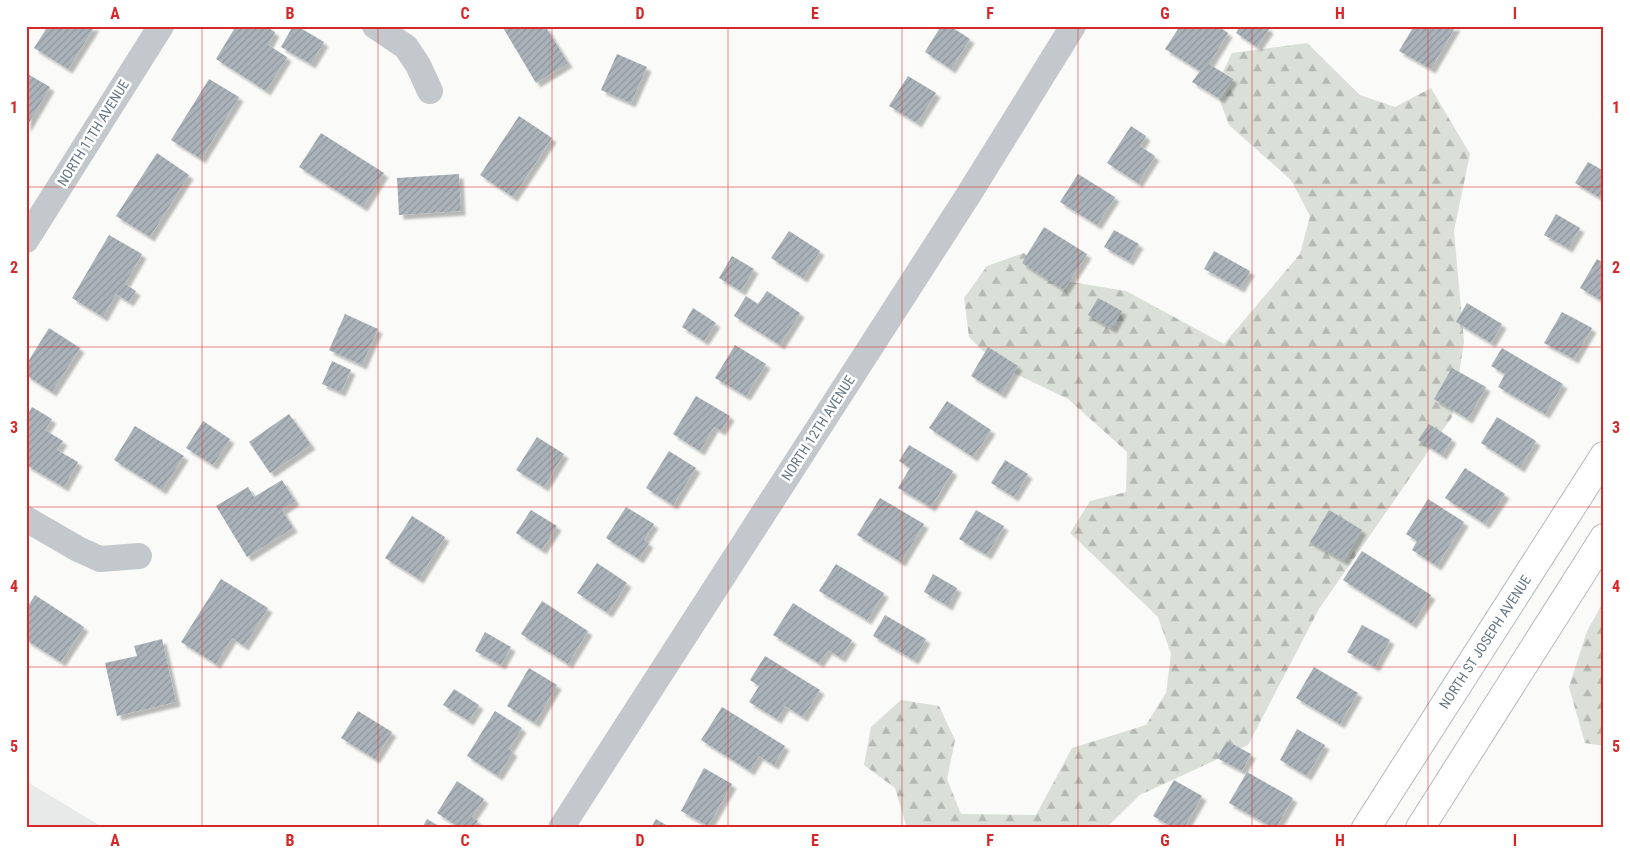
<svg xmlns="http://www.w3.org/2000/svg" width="1630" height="854" font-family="'Roboto Condensed',sans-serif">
  <defs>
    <pattern id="forest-firs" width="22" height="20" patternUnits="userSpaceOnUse" patternTransform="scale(1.25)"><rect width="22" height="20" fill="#dadfd7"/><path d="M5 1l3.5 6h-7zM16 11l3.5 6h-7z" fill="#b4b9b4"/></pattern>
    <pattern id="building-hatch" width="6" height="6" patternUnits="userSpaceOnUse" patternTransform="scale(1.25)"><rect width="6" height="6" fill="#aab3b9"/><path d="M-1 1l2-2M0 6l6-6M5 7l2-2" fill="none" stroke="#8e969c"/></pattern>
    <filter id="shadow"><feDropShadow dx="4.5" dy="4.5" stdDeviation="1" flood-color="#0004"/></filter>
  </defs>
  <rect width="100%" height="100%" fill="#fafaf8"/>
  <path fill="#e8e9e9" d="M26,781L104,828H26Z"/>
  <g fill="url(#forest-firs)">
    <path d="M1307,43L1360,95L1395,107L1431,88L1470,154L1454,231L1464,342L1452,417L1319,609L1248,745L1140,795L1106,828H907L895,788L864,765L871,727L901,700L939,706L955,740L947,779L961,814L1036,815L1072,748L1146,725L1166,693L1171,654L1158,617L1070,533L1090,501L1126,492L1127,452L1068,399L997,365L969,337L964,298L987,266L1024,253L1053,279L1126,291L1224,344L1300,254L1310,216L1291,180L1229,125L1215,88L1232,53Z"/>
    <path d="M1604,601V746L1585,743L1569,687L1587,631Z"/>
  </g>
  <g fill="url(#building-hatch)" filter="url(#shadow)">
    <path d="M48,26H95L68,69L34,48Z"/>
    <path d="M236,26H265L275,32L268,45L287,57L266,91L216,59Z"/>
    <path d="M293,26H297L324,42L311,64L281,47Z"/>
    <path d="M502,26H545L568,63L536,83Z"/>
    <path d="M941,26H950L970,39L951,69L925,52Z"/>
    <path d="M1180,26H1196L1198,28V26H1218L1228,33L1209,64L1233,79L1220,99L1192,82L1200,71L1165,49Z"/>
    <path d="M1240,26H1265L1269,29L1257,47L1236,33Z"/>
    <path d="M1414,26H1456L1431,69L1399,51Z"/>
    <path d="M617,54L647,67L631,103L601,90Z"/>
    <path d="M26,73L50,87L26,128Z"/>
    <path d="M908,76L936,93L917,123L889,106Z"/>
    <path d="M209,79L239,97L201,159L171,140Z"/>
    <path d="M519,116L552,138L513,197L480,175Z"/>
    <path d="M1131,126L1146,136L1140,146L1155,156L1138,183L1107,163Z"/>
    <path d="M321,133L384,173L363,207L299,167Z"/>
    <path d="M157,153L189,175L150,237L116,216Z"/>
    <path d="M1588,162L1604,171V191L1600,198L1575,183Z"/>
    <path d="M459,174L461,211L399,215L397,178Z"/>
    <path d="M1078,174L1115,197L1097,225L1060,202Z"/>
    <path d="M1556,214L1580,228L1568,248L1544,235Z"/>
    <path d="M1044,227L1087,254L1064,290L1022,263Z"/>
    <path d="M1114,230L1139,244L1129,261L1104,247Z"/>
    <path d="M789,231L820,251L803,278L771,258Z"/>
    <path d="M109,235L142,254L125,284L136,291L129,302L116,294L103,317L72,298Z"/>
    <path d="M1214,251L1250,271L1240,288L1204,269Z"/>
    <path d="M732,256L754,269L741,291L719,278Z"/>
    <path d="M1597,259L1604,263V302L1580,288Z"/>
    <path d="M767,291L800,313L780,345L734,316L746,296L758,304Z"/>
    <path d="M1098,298L1122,311L1112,329L1088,315Z"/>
    <path d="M1467,303L1502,324L1491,343L1456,322Z"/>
    <path d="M693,308L716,323L704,341L682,327Z"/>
    <path d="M1562,312L1592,328L1574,359L1544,343Z"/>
    <path d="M345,314L378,329L362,365L329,350Z"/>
    <path d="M49,328L80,348L52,392L26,375V365Z"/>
    <path d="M735,345L766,364L746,396L715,378Z"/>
    <path d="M988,347L1018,366L1001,394L971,376Z"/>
    <path d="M1502,348L1563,384L1545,414L1498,387L1505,374L1491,366Z"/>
    <path d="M332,361L351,370L341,392L322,384Z"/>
    <path d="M1452,368L1486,387L1468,419L1434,399Z"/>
    <path d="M696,396L730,416L721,431L714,427L700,451L673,434Z"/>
    <path d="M947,401L991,430L973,457L929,428Z"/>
    <path d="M32,407L52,419L45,430L63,441L57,450L78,462L64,487L26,465V417Z"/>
    <path d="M289,414L311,445L270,473L249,442Z"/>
    <path d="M1497,417L1536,441L1520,468L1481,443Z"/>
    <path d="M203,421L230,439L213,465L186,448Z"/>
    <path d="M1429,424L1452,439L1442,455L1418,440Z"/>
    <path d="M135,426L184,456L162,490L114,460Z"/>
    <path d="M537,437L564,454L544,487L516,470Z"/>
    <path d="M909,445L953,471L931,507L898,488L910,468L899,461Z"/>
    <path d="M669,451L696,468L673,505L646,488Z"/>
    <path d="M1005,460L1028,474L1014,497L991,483Z"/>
    <path d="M1465,468L1505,494L1485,524L1445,498Z"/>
    <path d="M282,480L295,501L282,510L293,528L247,557L216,506L248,487L254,497Z"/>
    <path d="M880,498L924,524L901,562L857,535Z"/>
    <path d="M1428,499L1464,522L1437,566L1412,550L1417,541L1406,534Z"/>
    <path d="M626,507L654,524L644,540L649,543L639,559L606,538Z"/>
    <path d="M531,510L557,526L542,550L516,533Z"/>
    <path d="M976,510L1004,526L987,555L959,539Z"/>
    <path d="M1329,510L1362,530L1344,561L1310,542Z"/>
    <path d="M412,516L445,537L419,579L385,558Z"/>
    <path d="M1362,551L1431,595L1412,624L1343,580Z"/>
    <path d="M597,563L627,583L608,613L577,593Z"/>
    <path d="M836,564L884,593L867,620L819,591Z"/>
    <path d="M933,574L957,588L948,606L924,592Z"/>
    <path d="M221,579L268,608L244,646L232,638L216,664L181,642Z"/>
    <path d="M35,595L84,627L61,662L26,640V609Z"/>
    <path d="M542,601L588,631L568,664L521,634Z"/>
    <path d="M793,603L852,640L841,658L828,650L819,663L773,635Z"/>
    <path d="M885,615L926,639L914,660L873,636Z"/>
    <path d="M1362,625L1390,640L1375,667L1347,652Z"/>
    <path d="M485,632L511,647L501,665L475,651Z"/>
    <path d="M162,639L176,702L117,716L105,663L137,656L134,646Z"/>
    <path d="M765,656L820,690L803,717L785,706L777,719L749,702L759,686L750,680Z"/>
    <path d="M1314,667L1358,693L1340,724L1296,698Z"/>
    <path d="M529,668L557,685L535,723L507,706Z"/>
    <path d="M454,689L479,705L469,721L443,705Z"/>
    <path d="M722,707L785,746L774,765L759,756L750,771L701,740Z"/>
    <path d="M358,711L392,732L375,759L341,738Z"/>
    <path d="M495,711L522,728L509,749L513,752L498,776L467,756Z"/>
    <path d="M1297,729L1325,745L1307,776L1280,760Z"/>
    <path d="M1227,741L1251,754L1242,771L1217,758Z"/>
    <path d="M704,768L732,784L708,826L681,811Z"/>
    <path d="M1247,772L1293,798L1276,828H1274L1229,803Z"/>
    <path d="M1174,780L1202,796L1184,828H1174L1153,816Z"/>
    <path d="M457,781L484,799L472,817L478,821L473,828H460L437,813Z"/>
    <path d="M427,819L442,828H422Z"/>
    <path d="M656,819L671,828H651Z"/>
  </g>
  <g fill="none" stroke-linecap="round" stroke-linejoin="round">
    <defs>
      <g id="secondary">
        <path d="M1366,828L1604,456"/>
        <path d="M1420,828L1604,538"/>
      </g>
    </defs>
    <use href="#secondary" stroke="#b3babf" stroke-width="30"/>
    <g stroke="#c3c8cc" stroke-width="26">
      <path d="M375,26L406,47L418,65L430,91"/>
      <path d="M26,240L161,26"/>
      <path d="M26,519L78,549L100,559L139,556"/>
      <path d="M561,828L969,194L1073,26"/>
    </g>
    <use href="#secondary" stroke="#fff" stroke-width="28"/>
  </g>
  <path fill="none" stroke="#d62828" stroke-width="1" stroke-opacity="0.55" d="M202,26V828M378,26V828M552,26V828M728,26V828M902,26V828M1078,26V828M1252,26V828M1428,26V828M26,187H1604M26,347H1604M26,507H1604M26,667H1604"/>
  <g text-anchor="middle" stroke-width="5" stroke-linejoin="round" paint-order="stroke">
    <g font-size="14" fill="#657683" stroke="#fff">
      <text transform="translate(93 133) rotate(-58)" y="5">NORTH 11TH AVENUE</text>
      <text transform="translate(818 428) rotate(-57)" y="5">NORTH 12TH AVENUE</text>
      <text transform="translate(1485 642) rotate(-57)" y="5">NORTH ST JOSEPH AVENUE</text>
    </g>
  </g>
  <rect width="1630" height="854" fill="none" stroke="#ffffff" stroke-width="55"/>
  <rect x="28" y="28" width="1574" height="798" fill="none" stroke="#d62828" stroke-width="2"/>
  <g font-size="16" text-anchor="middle" font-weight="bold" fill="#d62828">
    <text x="115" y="19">A</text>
    <text x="290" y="19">B</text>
    <text x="465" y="19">C</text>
    <text x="640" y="19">D</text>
    <text x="815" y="19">E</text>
    <text x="990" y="19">F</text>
    <text x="1165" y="19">G</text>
    <text x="1340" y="19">H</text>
    <text x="1515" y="19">I</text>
    <text x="14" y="113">1</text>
    <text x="1616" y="113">1</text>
    <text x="14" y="273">2</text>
    <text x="1616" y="273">2</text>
    <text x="14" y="433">3</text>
    <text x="1616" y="433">3</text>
    <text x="14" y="592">4</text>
    <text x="1616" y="592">4</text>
    <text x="14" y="752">5</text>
    <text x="1616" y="752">5</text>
    <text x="115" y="846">A</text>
    <text x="290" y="846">B</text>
    <text x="465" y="846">C</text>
    <text x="640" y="846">D</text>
    <text x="815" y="846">E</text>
    <text x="990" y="846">F</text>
    <text x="1165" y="846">G</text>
    <text x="1340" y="846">H</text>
    <text x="1515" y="846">I</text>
  </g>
</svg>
